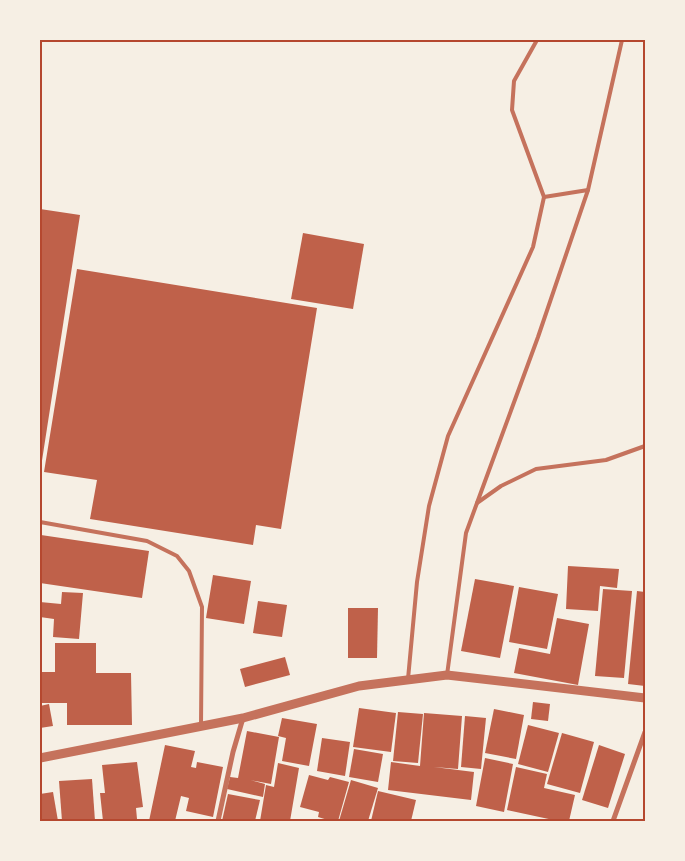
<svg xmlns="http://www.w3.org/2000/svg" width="685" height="861" font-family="Quicksand,sans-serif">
  <rect width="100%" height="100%" fill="#f6efe4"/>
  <g fill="#bf614a">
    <path d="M40,209L80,215L41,467H40Z"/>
    <path d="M303,233L364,244L353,309L291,299Z"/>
    <path d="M77,269L317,308L281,529L256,525L253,545L90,519L97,480L44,472Z"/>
    <path d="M41,535L149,551L142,598L40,583Z"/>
    <path d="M568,566L619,569L617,588L600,586L598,611L566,609Z"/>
    <path d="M213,575L251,581L244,624L206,618Z"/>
    <path d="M475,579L514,586L500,658L461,651Z"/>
    <path d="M519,587L558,594L547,649L509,642Z"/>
    <path d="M603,589L632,591L624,678L595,676Z"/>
    <path d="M637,591L645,592V686L628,684Z"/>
    <path d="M62,592L83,593L79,639L53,637L54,619L40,617V602L61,604Z"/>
    <path d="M258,601L287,605L282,637L253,633Z"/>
    <path d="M348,608H378L377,658H348Z"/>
    <path d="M557,618L589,624L578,685L514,673L519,648L550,654Z"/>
    <path d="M55,643H96V673H131L132,725H67V703H40V672H55Z"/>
    <path d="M285,657L290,675L245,687L240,669Z"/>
    <path d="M533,702L550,704L548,721L531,719Z"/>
    <path d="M49,704L53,726L40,728V706Z"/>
    <path d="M359,708L396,713L391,752L353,747Z"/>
    <path d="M494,709L524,715L516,759L485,753Z"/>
    <path d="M398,712L423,714L418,763L393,761Z"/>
    <path d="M424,713L462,716L458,769L434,767L474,772L471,800L388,790L391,762L420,766Z"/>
    <path d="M465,716L486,718L481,769L461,767Z"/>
    <path d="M282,718L317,724L309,766L282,761L286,738L278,736Z"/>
    <path d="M528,725L559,733L548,772L518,764Z"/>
    <path d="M247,731L279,737L271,784L250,780L265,784L263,797L227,789L230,777L238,778Z"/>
    <path d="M562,733L594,742L580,793L547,784Z"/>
    <path d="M322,738L350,742L345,776L317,771Z"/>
    <path d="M165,745L195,751L191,767L196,768L197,762L223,767L213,817L186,811L189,798L181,796L175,821H149Z"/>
    <path d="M599,745L625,754L608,808L582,800Z"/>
    <path d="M354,749L383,754L378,782L349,777Z"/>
    <path d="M485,758L513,764L504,812L476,806Z"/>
    <path d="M137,762L143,807L136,808L137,819L103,821L100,793H105L102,765Z"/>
    <path d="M278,763L299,768L290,821H260L266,785L274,787Z"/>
    <path d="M516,767L547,774L544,788L575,795L569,821H558L507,810Z"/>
    <path d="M309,775L328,780L330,777L349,782L338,821H331L318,817L319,812L300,807Z"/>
    <path d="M92,779L95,821H62L59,781Z"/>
    <path d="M351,780L378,788L368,821H339Z"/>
    <path d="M378,791L416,800L411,821H371Z"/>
    <path d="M53,792L58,821H40V794Z"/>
    <path d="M228,794L260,800L255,821H222Z"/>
  </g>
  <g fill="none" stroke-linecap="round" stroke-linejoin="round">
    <g stroke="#c5725c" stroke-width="4">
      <path d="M544,197L588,190"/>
      <path d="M477,503L538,337L588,190L622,40"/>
      <path d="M40,522L147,541L177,556L189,571L202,607L201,725"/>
      <path d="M447,675L466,533L477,503L501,486L536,469L606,460L645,446"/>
      <path d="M408,679L417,582L429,506L448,436L533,247L544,197L512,110L514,81L537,40"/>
    </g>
    <g stroke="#c5725c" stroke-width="5">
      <path d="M218,821L233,752L243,718"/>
      <path d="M613,821L645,732"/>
    </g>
    <path stroke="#c5725c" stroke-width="9" d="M40,758L243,718L359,686L447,675L645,698"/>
  </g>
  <rect width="685" height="861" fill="none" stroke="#f6efe4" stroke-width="82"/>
  <rect x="41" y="41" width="603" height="779" fill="none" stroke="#b5482f" stroke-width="2"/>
</svg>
